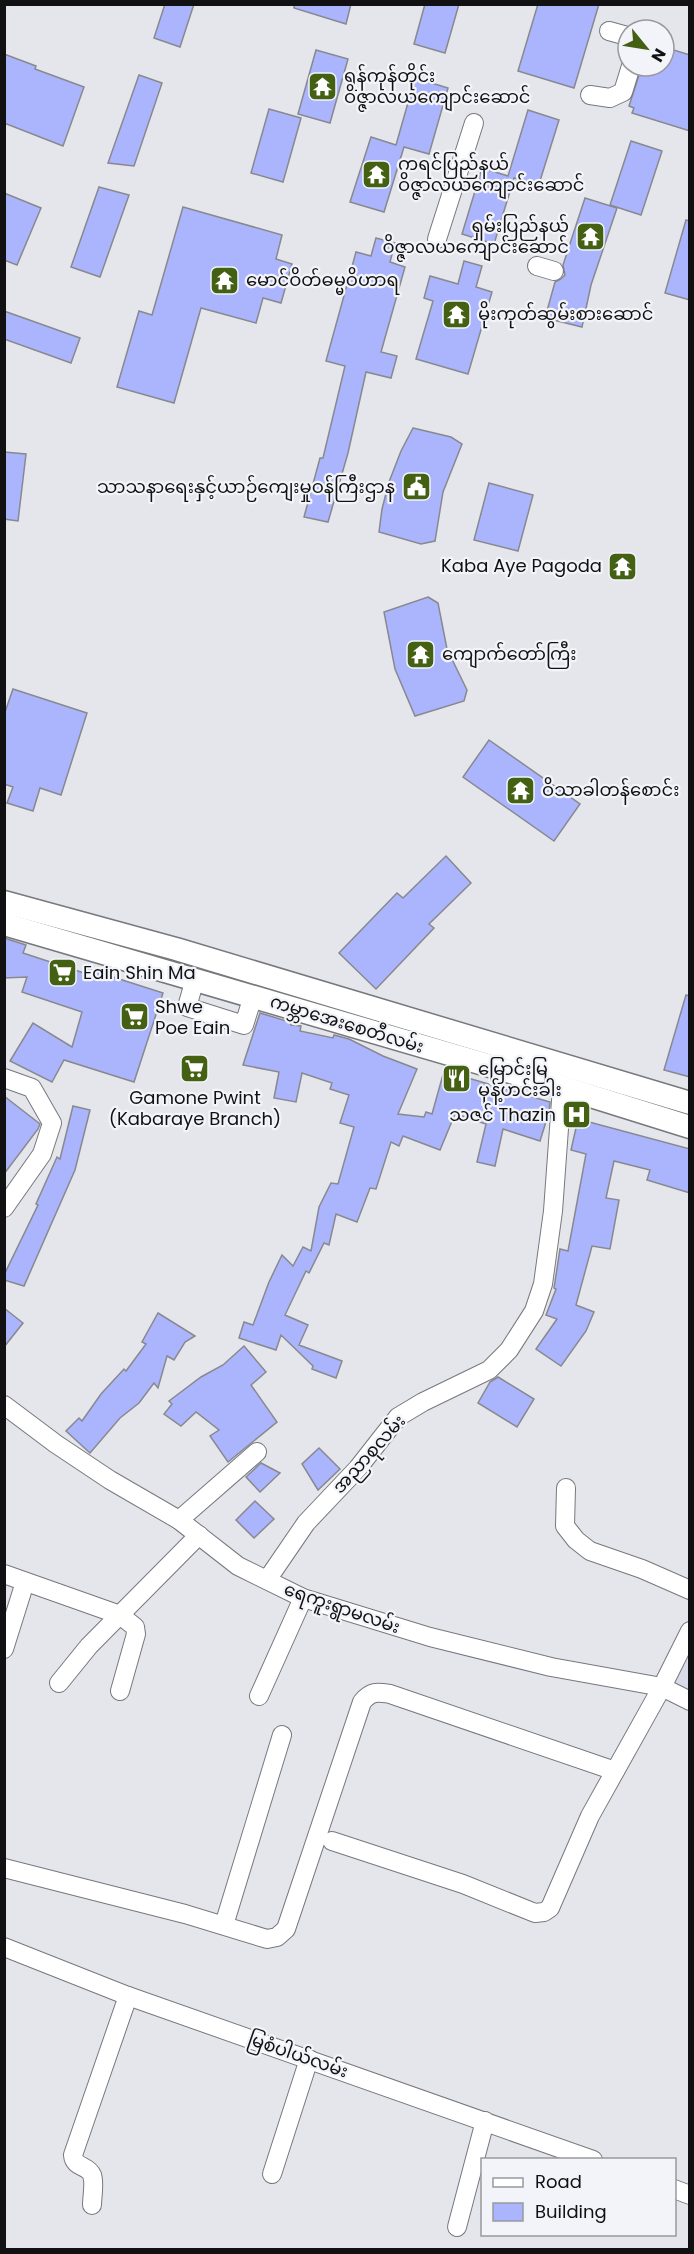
<svg xmlns="http://www.w3.org/2000/svg" width="694" height="2254" font-family="Poppins,'Noto Sans Myanmar',sans-serif">
  <rect width="100%" height="100%" fill="#e5e6ec"/>
  <path fill="#d9dbe8" d="M689,1618V1702L662,1687Z"/>
  <g fill="#abb5fe" stroke="#88898e" stroke-width="1.5">
    <path d="M165,4H194L180,47L154,38Z"/>
    <path d="M294,4H351L346,24L294,8Z"/>
    <path d="M425,4H459L445,53L414,44Z"/>
    <path d="M538,4H599L574,88L518,71Z"/>
    <path d="M664,47L690,55V131L632,113L634,108L629,106L642,66H664Z"/>
    <path d="M316,50L348,59L330,123L298,114Z"/>
    <path d="M4,54L36,66L35,69L84,87L63,146L4,123Z"/>
    <path d="M139,75L162,83L134,166L108,163Z"/>
    <path d="M415,78L448,88L429,154L404,147L384,212L350,202L371,137L396,145Z"/>
    <path d="M269,109L301,118L283,182L251,173Z"/>
    <path d="M528,110L559,120L539,184L514,178L494,244L462,234L482,168L508,176Z"/>
    <path d="M631,141L662,151L641,215L610,205Z"/>
    <path d="M99,187L129,195L100,277L71,267Z"/>
    <path d="M4,193L41,208L17,265L4,260Z"/>
    <path d="M585,198L617,208L591,285L582,327L545,318L555,282L561,279L565,275L563,265Z"/>
    <path d="M183,207L282,235L276,259L292,264L281,303L263,298L256,323L201,308L174,403L117,387L139,311L152,315Z"/>
    <path d="M686,220L690,221V300L665,293Z"/>
    <path d="M376,238L395,243L390,262L405,267L381,352L397,356L391,378L366,372L348,453L328,522L304,517L320,458H323L345,366L326,361L356,252L371,256Z"/>
    <path d="M464,261L482,266L476,287L492,292L468,374L416,359L433,301L424,298L430,276L458,284Z"/>
    <path d="M4,311L80,338L71,363L4,339Z"/>
    <path d="M413,428L451,437L462,444L443,492L435,541L421,544L379,532L382,509L389,482L401,451Z"/>
    <path d="M4,452L26,454L18,521L4,519Z"/>
    <path d="M489,483L533,495L518,551L474,540Z"/>
    <path d="M428,597L438,603L447,649L467,690L464,701L415,716L395,669L384,612Z"/>
    <path d="M13,689L87,713L61,795L40,788L33,811L7,803L13,787L4,784V715Z"/>
    <path d="M489,740L580,804L554,841L463,777Z"/>
    <path d="M446,856L471,883L429,924L434,928L376,989L339,953L397,893L403,898Z"/>
    <path d="M4,938L26,945L23,953L84,973L85,968L163,993L134,1082L64,1060L52,1082L10,1061L33,1023L72,1047L82,1012L22,992L27,977L4,978Z"/>
    <path d="M686,995L690,996V1077L664,1070Z"/>
    <path d="M260,1013L290,1022L291,1025L301,1026L300,1031L333,1038L334,1035L349,1039L383,1056L417,1069L398,1114L424,1117L426,1112L432,1114L444,1071L550,1102L549,1112L540,1141L503,1129L495,1166L477,1162L486,1124L455,1114L440,1150L403,1136L399,1146L391,1142L376,1189L370,1188L357,1222L336,1214L329,1245L324,1243L309,1273L306,1271L285,1315L308,1325L299,1345L342,1361L336,1378L312,1369L313,1366L281,1335L276,1350L239,1338L244,1322L253,1325L269,1282L282,1255L293,1266L303,1247L311,1251L319,1207L331,1183L338,1184L354,1127L340,1123L349,1095L330,1089L332,1083L302,1073L296,1102L274,1098L279,1072L243,1065Z"/>
    <path d="M4,1096L40,1124L38,1129L4,1174Z"/>
    <path d="M73,1106L90,1110L75,1170L24,1286L4,1280V1275L38,1205L36,1204L57,1157L60,1159Z"/>
    <path d="M578,1119L690,1149V1193L647,1180L650,1170L614,1161L606,1198L619,1200L610,1249L592,1246L576,1305L594,1312L586,1331L561,1366L536,1349L557,1319L546,1315L556,1289L554,1288L560,1249L568,1251L586,1154L571,1150Z"/>
    <path d="M4,1308L23,1323L4,1347Z"/>
    <path d="M158,1313L195,1336L185,1342L174,1360L167,1356L158,1388L154,1383L139,1403L120,1418L90,1453L66,1431L79,1418L82,1421L101,1394L124,1369L126,1371L146,1344L142,1342Z"/>
    <path d="M244,1346L266,1372L251,1385L277,1422L228,1462L210,1436L219,1430L196,1412L181,1426L164,1414L172,1404L169,1401L201,1377L223,1365Z"/>
    <path d="M498,1377L534,1399L517,1427L478,1403L490,1382Z"/>
    <path d="M319,1448L340,1469L318,1490L302,1464Z"/>
    <path d="M261,1463L280,1473L260,1492L246,1477Z"/>
    <path d="M255,1501L274,1519L254,1538L236,1520Z"/>
  </g>
  <g fill="none" stroke-linecap="round" stroke-linejoin="round">
    <defs>
      <g id="minor">
        <path d="M609,31L627,36L628,38"/>
        <path d="M590,95L610,98L623,92L631,66"/>
        <path d="M437,239L474,123"/>
        <path d="M537,266L554,271"/>
        <path d="M195,979L187,1007L244,1025L253,996"/>
        <path d="M4,1078L32,1088L52,1123L42,1154L4,1208"/>
        <path d="M4,1405L56,1444L110,1480L179,1520L238,1566L303,1598L430,1637L551,1667L662,1687L690,1701"/>
        <path d="M566,1488L565,1526L576,1540L590,1551L642,1569L690,1590"/>
        <path d="M179,1520L257,1452"/>
        <path d="M4,1574L120,1615L135,1627L136,1634L120,1691"/>
        <path d="M267,1580L306,1523L358,1468L398,1417L423,1402L489,1370L509,1350L534,1311L543,1284L553,1211L562,1087"/>
        <path d="M4,1649L25,1582"/>
        <path d="M59,1683L89,1646L199,1535"/>
        <path d="M259,1696L303,1598"/>
        <path d="M332,1841L463,1884L535,1913L544,1912L550,1908L590,1816L662,1687L690,1631"/>
        <path d="M4,1868L185,1914L267,1939L277,1937L286,1929L362,1702C371,1691 377,1692 390,1694L615,1771"/>
        <path d="M224,1925L282,1735"/>
        <path d="M4,1947L128,1996L593,2160"/>
        <path d="M272,2174L309,2059"/>
        <path d="M674,2189L690,2195"/>
        <path d="M92,2205C92,2197 95,2183 92,2175C88,2165 74,2168 73,2155L128,1996"/>
        <path d="M457,2227L485,2121"/>
      </g>
      <g id="major">
        <path d="M4,902L176,949L690,1103"/>
        <path d="M4,924L562,1087L690,1127"/>
      </g>
    </defs>
    <use href="#minor" stroke="#77787d" stroke-width="20"/>
    <use href="#major" stroke="#77787d" stroke-width="25"/>
    <use href="#minor" stroke="#fff" stroke-width="18"/>
    <use href="#major" stroke="#fff" stroke-width="22"/>
  </g>
  <defs>
    <symbol id="temple-square" viewBox="-11 -11 22 22"><rect x="-9" y="-9" width="18" height="18" rx="4" fill="#446012" stroke="#f2f4f9"/><path d="M0-6L5-2H3V0L6.5 2.5H4V6H1.5V3h-3V6H-4V2.5H-6.5L-3 0V-2H-5Z" fill="#fff"/></symbol>
    <symbol id="civic-square" viewBox="-11 -11 22 22"><rect x="-9" y="-9" width="18" height="18" rx="4" fill="#446012" stroke="#f2f4f9"/><path d="M-.6-6.5H3V-4.5H.6V-3L4-1V1h2V6H-6V1h2V-1L-.6-3ZM-1.2 2.5V6h2.4V2.5Z" fill="#fff"/></symbol>
    <symbol id="supermarket-square" viewBox="-11 -11 22 22"><rect x="-9" y="-9" width="18" height="18" rx="4" fill="#446012" stroke="#f2f4f9"/><path d="M-6-5.5h2.5l.6 2H6L4.5 2H-2.5L-4.4-4H-6ZM-1.5 3.2a1.3 1.3 0 1 0 .1 0ZM3 3.2a1.3 1.3 0 1 0 .1 0Z" fill="#fff"/></symbol>
    <symbol id="restaurant-square" viewBox="-11 -11 22 22"><rect x="-9" y="-9" width="18" height="18" rx="4" fill="#446012" stroke="#f2f4f9"/><path d="M-5-6h1v4h1v-4h1v4h1v-4h1v5L-1.5 .5V6h-2V.5L-5-1ZM5-6V6H3V1.5H1.5Q1.5-4 5-6Z" fill="#fff"/></symbol>
    <symbol id="hospital-square" viewBox="-11 -11 22 22"><rect x="-9" y="-9" width="18" height="18" rx="4" fill="#446012" stroke="#f2f4f9"/><path d="M-5-5h3v3.5h4V-5h3V5h-3V1.5h-4V5h-3Z" fill="#fff"/></symbol>
  </defs>
  <g fill-rule="evenodd">
    <use href="#temple-square" x="306" y="70" width="33" height="33"/>
    <use href="#temple-square" x="360" y="158" width="33" height="33"/>
    <use href="#temple-square" x="574" y="220" width="33" height="33"/>
    <use href="#temple-square" x="208" y="264" width="33" height="33"/>
    <use href="#temple-square" x="440" y="298" width="33" height="33"/>
    <use href="#civic-square" x="400" y="470" width="33" height="33"/>
    <use href="#temple-square" x="606" y="550" width="33" height="33"/>
    <use href="#temple-square" x="404" y="638" width="33" height="33"/>
    <use href="#temple-square" x="504" y="774" width="33" height="33"/>
    <use href="#supermarket-square" x="46" y="956" width="33" height="33"/>
    <use href="#supermarket-square" x="118" y="1000" width="33" height="33"/>
    <use href="#supermarket-square" x="178" y="1052" width="33" height="33"/>
    <use href="#restaurant-square" x="440" y="1062" width="33" height="33"/>
    <use href="#hospital-square" x="560" y="1098" width="33" height="33"/>
  </g>
  <g text-anchor="middle" stroke-width="4.5" stroke-linejoin="round" paint-order="stroke">
    <g font-size="18" fill="#111113" stroke="#f2f4f9" text-anchor="start">
      <text x="344" y="82">ရန်ကုန်တိုင်း<tspan x="344" dy="21">ဝိဇ္ဇာလယကျောင်းဆောင်</tspan></text>
      <text x="398" y="170">ကရင်ပြည်နယ်<tspan x="398" dy="21">ဝိဇ္ဇာလယကျောင်းဆောင်</tspan></text>
      <text x="569" y="232" text-anchor="end">ရှမ်းပြည်နယ်<tspan x="569" dy="21">ဝိဇ္ဇာလယကျောင်းဆောင်</tspan></text>
      <text x="246" y="286">မောင်ဝိတ်ဓမ္မဝိဟာရ</text>
      <text x="478" y="320">မိုးကုတ်ဆွမ်းစားဆောင်</text>
      <text x="395" y="493" text-anchor="end">သာသနာရေးနှင့်ယာဉ်ကျေးမှုဝန်ကြီးဌာန</text>
      <text x="602" y="572" text-anchor="end">Kaba Aye Pagoda</text>
      <text x="442" y="660">ကျောက်တော်ကြီး</text>
      <text x="542" y="796">ဝိသာခါတန်စောင်း</text>
      <text x="83" y="979">Eain Shin Ma</text>
      <text x="155" y="1013">Shwe<tspan x="155" dy="21">Poe Eain</tspan></text>
      <text x="478" y="1075">မြောင်းမြ<tspan x="478" dy="21">မုန့်ဟင်းခါး</tspan></text>
      <text x="195" y="1104" text-anchor="middle">Gamone Pwint<tspan x="195" dy="21">(Kabaraye Branch)</tspan></text>
      <text x="556" y="1121" text-anchor="end">သဇင် Thazin</text>
    </g>
    <g font-size="18" fill="#111113" stroke="#f2f4f9">
      <text transform="translate(347 1024) rotate(17)" y="6">ကမ္ဘာအေးစေတီလမ်း</text>
      <text transform="translate(369 1454) rotate(-48)" y="6">အညာစုလမ်း</text>
      <text transform="translate(342 1608) rotate(19)" y="6">ရေကူးရွာမလမ်း</text>
      <text transform="translate(298 2055) rotate(19)" y="6">မြစံပါယ်လမ်း</text>
    </g>
  </g>
  <rect width="694" height="2254" fill="none" stroke="#111113" stroke-width="12"/>
  <rect x="481" y="2158" width="195" height="78" fill="#f2f4f9" stroke="#98999d" stroke-width="1.5"/>
  <rect x="493" y="2178" width="30" height="9" fill="#ffffff" stroke="#98999d" stroke-width="1.5"/>
  <text x="535" y="2188" font-size="18" fill="#111113">Road</text>
  <rect x="493" y="2203" width="30" height="18" fill="#abb5fe" stroke="#98999d" stroke-width="1.5"/>
  <text x="535" y="2218" font-size="18" fill="#111113">Building</text>
  <g transform="translate(646 48) rotate(120)"><circle r="28" fill="#f2f4f9" stroke="#98999d" stroke-width="1.5"/>
  <path d="M0-4.5L10 22L0 15L-10 22Z" fill="#446012"/>
  <text y="-9" font-size="16" font-weight="bold" text-anchor="middle" fill="#111113">N</text>
  </g>
</svg>
